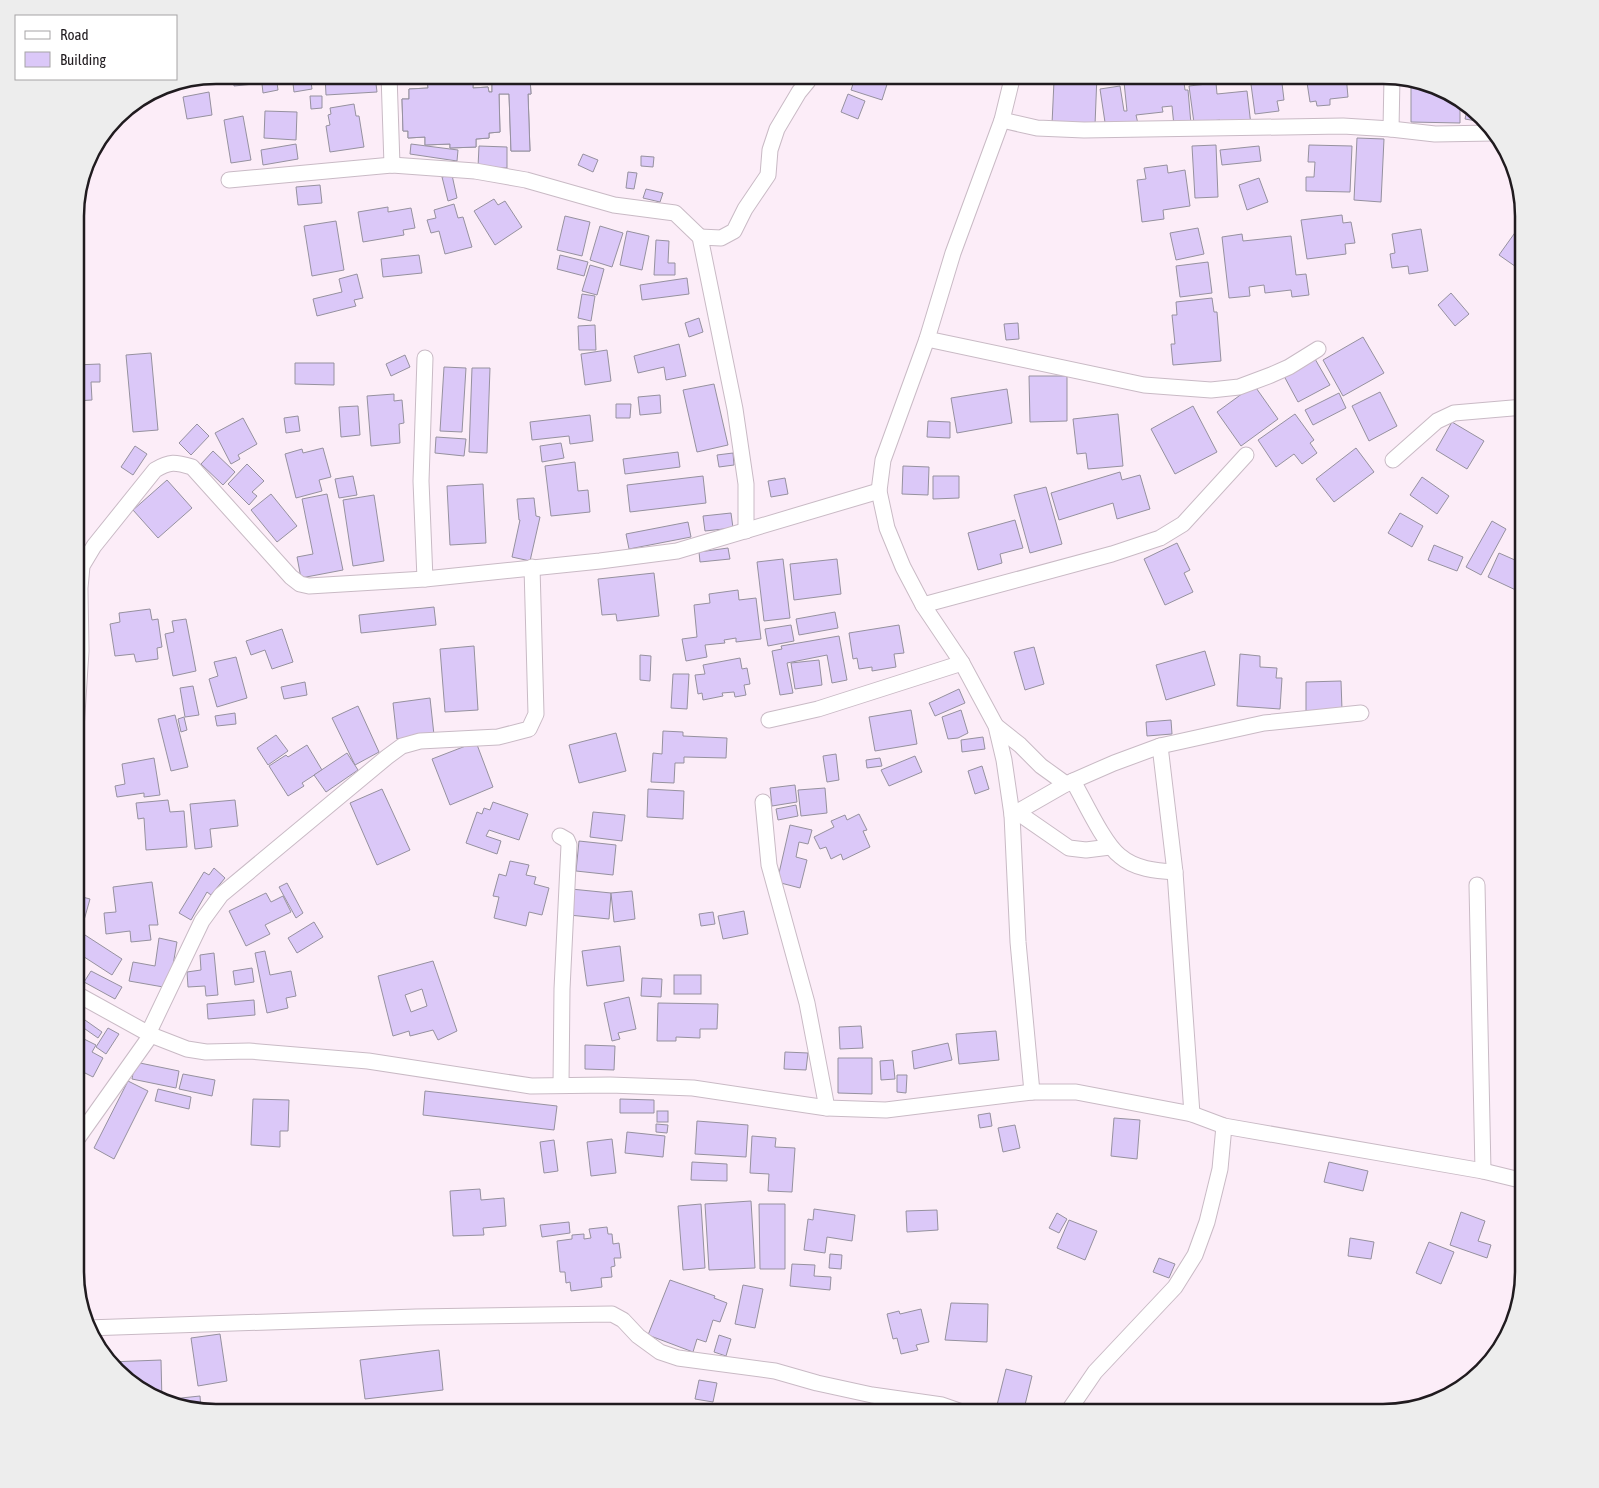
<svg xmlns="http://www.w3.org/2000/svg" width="1599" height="1488" font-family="'Asap Condensed',sans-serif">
  <rect width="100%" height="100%" fill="#fcedf8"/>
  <g fill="#dbc8f8" stroke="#96919f" fill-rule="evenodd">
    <path d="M216,75H221V81L181,84L180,82Z"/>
    <path d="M233,75H253L254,84L234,86Z"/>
    <path d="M261,75H276L278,90L263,93Z"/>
    <path d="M292,75H310L312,89L294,92Z"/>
    <path d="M325,75L375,76L377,92L326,95Z"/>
    <path d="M856,75H890L882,100L851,90Z"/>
    <path d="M1023,75H1033L1030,84L1021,81Z"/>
    <path d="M1038,75H1097L1095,125L1052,124L1054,81L1038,80Z"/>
    <path d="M1154,75H1183L1185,90H1188L1191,124L1174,126L1172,106L1162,107L1163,112L1136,115L1138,124L1106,129L1100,89L1120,86L1124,111H1127L1124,82L1155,78Z"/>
    <path d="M1265,75H1281L1284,100L1277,101L1279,111L1255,114L1250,77Z"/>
    <path d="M1284,75H1304L1305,82L1285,84Z"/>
    <path d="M1346,75L1348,97L1330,99V105L1317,106L1316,101L1310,102L1306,76Z"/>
    <path d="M473,76V88L488,87L489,92H492V78H530L531,94H528L530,151H511L509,94H499L500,132L489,133V138L476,139V147L450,148V144L425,145V137L408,138V131H403L402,99H409V89L428,88L427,78ZM471,101L472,112L425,115L424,105Z"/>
    <path d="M473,76V88L488,87L489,92H492V78H530L531,94H528L530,151H511L509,94H499L500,132L489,133V138L476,139V147L450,148V144L425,145V137L408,138V131H403L402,99H409V89L428,88L427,78Z"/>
    <path d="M1411,81L1437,86L1460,101V123L1411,122Z"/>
    <path d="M1216,83L1217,94L1247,91L1251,125L1221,128L1220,120L1194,123L1189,86Z"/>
    <path d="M209,92L212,115L187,119L183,97Z"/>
    <path d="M848,94L865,101L858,119L841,112Z"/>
    <path d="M310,96H322V108L311,109Z"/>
    <path d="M354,104L356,116H359L364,147L330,152L326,126L330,125L328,115L331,114L330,108Z"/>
    <path d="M1468,106L1483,116L1488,123L1465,119Z"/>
    <path d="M265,111L297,112L296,140L264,138Z"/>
    <path d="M243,116L251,160L231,163L224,120Z"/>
    <path d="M1357,138L1384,139L1381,202L1354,200Z"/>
    <path d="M296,144L298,159L263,165L261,150Z"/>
    <path d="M411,144L458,150L457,161L410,154Z"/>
    <path d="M1216,145L1218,197L1195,198L1192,146Z"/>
    <path d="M1309,145L1352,146L1350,192L1306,191V177H1314L1315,162H1308Z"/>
    <path d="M479,146L507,147V168L478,167Z"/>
    <path d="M1259,146L1261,161L1222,165L1220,150Z"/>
    <path d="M583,154L598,160L593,172L578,165Z"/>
    <path d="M641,156L654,157L653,167L641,166Z"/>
    <path d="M1167,165L1168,173L1185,170L1190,206L1163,210L1164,219L1142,222L1137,180L1146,179L1144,168Z"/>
    <path d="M628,172L637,173L634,189L626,188Z"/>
    <path d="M452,175L457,198L448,201L442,177Z"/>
    <path d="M1259,178L1268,202L1247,210L1239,185Z"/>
    <path d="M320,185L322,203L298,205L296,187Z"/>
    <path d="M646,189L663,193L660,202L643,198Z"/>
    <path d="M494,199L498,205L505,201L522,227L495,245L474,211Z"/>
    <path d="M454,204L458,218L463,217L472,247L445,254L439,231L431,233L427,220L436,218L434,210Z"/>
    <path d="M388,207V212L411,208L415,228L403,230L404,235L363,242L358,212Z"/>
    <path d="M1342,215L1343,223L1351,222L1355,243L1345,244L1346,254L1307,259L1301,220Z"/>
    <path d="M565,216L590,222L582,256L557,250Z"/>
    <path d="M1524,220V262L1519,269L1499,255Z"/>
    <path d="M336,221L344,270L312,276L304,226Z"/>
    <path d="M600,226L623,233L612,267L590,260Z"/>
    <path d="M1198,228L1204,254L1176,260L1170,233Z"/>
    <path d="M1421,229L1428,271L1409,274L1408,266L1392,268L1390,254L1395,253L1392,234Z"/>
    <path d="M627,231L649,236L642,270L620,265Z"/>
    <path d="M1242,234L1243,241L1291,236L1296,275L1306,274L1309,295L1292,297L1291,290L1265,293L1264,285L1249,287L1250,296L1229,298L1222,237Z"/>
    <path d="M656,240L669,241L668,263H675V275H654Z"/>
    <path d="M419,255L422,273L383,277L381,259Z"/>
    <path d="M560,255L588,262L584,276L557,269Z"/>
    <path d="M1208,262L1212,293L1180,297L1176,266Z"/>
    <path d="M590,265L604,269L597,295L582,291Z"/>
    <path d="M357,274L363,298L354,300L356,306L317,316L313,299L342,292L339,279Z"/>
    <path d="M687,278L689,294L642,300L640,285Z"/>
    <path d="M1451,293L1469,314L1455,326L1438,305Z"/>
    <path d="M582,294L595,296L591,321L578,318Z"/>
    <path d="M1212,298L1214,312H1217L1221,361L1173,365L1171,344H1175L1172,315H1177L1176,302Z"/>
    <path d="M699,318L703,332L689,337L685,323Z"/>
    <path d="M1018,323L1019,339L1006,340L1004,324Z"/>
    <path d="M595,325L596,350H579L578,326Z"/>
    <path d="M1363,337L1384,373L1343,396L1323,360Z"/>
    <path d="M679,344L686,376L666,380L664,367L638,373L634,356Z"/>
    <path d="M607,350L611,381L585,385L581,354Z"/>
    <path d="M151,353L158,430L133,432L126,355Z"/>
    <path d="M405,355L410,367L391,376L386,364Z"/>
    <path d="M1315,359L1330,385L1298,402L1284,376Z"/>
    <path d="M295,363H334V385L295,384Z"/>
    <path d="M100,364V382H91L92,400L75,401V365Z"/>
    <path d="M444,367L466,368L462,432L440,431Z"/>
    <path d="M472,368H490L487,453L469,452Z"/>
    <path d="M1029,376H1067V421L1030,422Z"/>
    <path d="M714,384L728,445L697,452L683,390Z"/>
    <path d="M1254,385L1278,419L1241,446L1217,412Z"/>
    <path d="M1007,389L1012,423L957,433L951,398Z"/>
    <path d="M1380,392L1397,426L1369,441L1352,406Z"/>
    <path d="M1339,393L1346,408L1313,425L1305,410Z"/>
    <path d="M394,394V401L402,400L404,423L399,424L400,443L371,446L367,396Z"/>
    <path d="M660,395L661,413L640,415L638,397Z"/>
    <path d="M616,404H631L630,418H616Z"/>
    <path d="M358,406L360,435L341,437L339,407Z"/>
    <path d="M1193,406L1217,452L1175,474L1151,429Z"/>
    <path d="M1118,414L1123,466L1088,469L1086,453L1077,454L1073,419Z"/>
    <path d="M1295,414L1314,440L1310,443L1317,453L1302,464L1294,454L1276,467L1258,440Z"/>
    <path d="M590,415L593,441L570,444L569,436L532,440L530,422Z"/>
    <path d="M298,416L300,431L286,433L284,418Z"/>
    <path d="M243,418L257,444L238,455L240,459L231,464L215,433Z"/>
    <path d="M928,421L950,422V438L927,437Z"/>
    <path d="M1452,422L1484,441L1467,469L1436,450Z"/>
    <path d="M197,424L209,436L191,455L179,443Z"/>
    <path d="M436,437L466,439L464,456L435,453Z"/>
    <path d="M561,443L564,458L542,462L540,446Z"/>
    <path d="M135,446L147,454L133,475L121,467Z"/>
    <path d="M323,448L331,477L319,480L322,491L296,498L285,454L302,449L303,453Z"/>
    <path d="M1356,448L1374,472L1334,502L1316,479Z"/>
    <path d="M213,451L235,472L223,485L201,464Z"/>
    <path d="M678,452L680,467L625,474L623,459Z"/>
    <path d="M733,453L734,465L719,467L717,455Z"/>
    <path d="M575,462L578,491L588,490L590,512L551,516L545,466Z"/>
    <path d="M247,464L264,481L252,492L257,496L249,505L228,484Z"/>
    <path d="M903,466L929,467L928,495L902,494Z"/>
    <path d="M1120,472L1122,480L1140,475L1150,509L1117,519L1113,503L1059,520L1051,493Z"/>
    <path d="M353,476L357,495L339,498L335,479Z"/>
    <path d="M703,476L706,503L630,512L627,485Z"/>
    <path d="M933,476H959V498L933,499Z"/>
    <path d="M1422,477L1449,496L1437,514L1410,495Z"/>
    <path d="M785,478L788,494L771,497L768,481Z"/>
    <path d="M167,480L192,508L158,538L133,510Z"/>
    <path d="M483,484L486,543L450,545L447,486Z"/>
    <path d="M1046,487L1062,544L1030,553L1014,495Z"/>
    <path d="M271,494L297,526L277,542L251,510Z"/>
    <path d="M327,494L343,570L301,578L297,557L313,554L302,499Z"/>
    <path d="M374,495L384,561L353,566L343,500Z"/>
    <path d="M534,498L536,516L540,517L530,561L512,557L520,520H519L517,499Z"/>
    <path d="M731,513L733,528L705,531L703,516Z"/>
    <path d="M1400,513L1423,526L1412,547L1388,533Z"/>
    <path d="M1015,520L1023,548L1000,554L1002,563L978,570L968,533Z"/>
    <path d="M1492,521L1506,529L1481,575L1466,567Z"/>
    <path d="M688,522L691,537L629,549L626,534Z"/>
    <path d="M1177,543L1190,570L1184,573L1193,592L1165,605L1144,559Z"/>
    <path d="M1434,545L1463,557L1457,571L1428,560Z"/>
    <path d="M728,548L730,559L700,562L699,552Z"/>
    <path d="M1499,553L1524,564V583L1520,592L1488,577Z"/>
    <path d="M783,559L790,618L764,621L757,562Z"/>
    <path d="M837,559L841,594L794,600L790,564Z"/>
    <path d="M654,573L659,616L617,621L616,614L602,615L598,579Z"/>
    <path d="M738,590L739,600L756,598L761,639L736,642V638L724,640L725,643L705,645L707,657L686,661L682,639L697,637L694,605L710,603L709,594Z"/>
    <path d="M434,607L436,625L361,633L359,615Z"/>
    <path d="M150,609L152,620L158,619L162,647L157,648L158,659L136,662L134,654L115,656L110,624L120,622L119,613Z"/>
    <path d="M835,612L838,628L799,635L796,619Z"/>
    <path d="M186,619L196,671L173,676L165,634L174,632L172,621Z"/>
    <path d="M791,625L794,641L768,646L765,629Z"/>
    <path d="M899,625L904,653L894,654L896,667L872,671V667L859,669L857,658L853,659L849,633Z"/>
    <path d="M282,629L293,662L272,669L265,650L251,655L246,641Z"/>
    <path d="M839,636L847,680L832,683L827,655L787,663L793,693L780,695L772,651L782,649L781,646Z"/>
    <path d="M474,646L478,710L445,712L440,649Z"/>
    <path d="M1034,647L1044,684L1025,690L1014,652Z"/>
    <path d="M1205,651L1215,685L1166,700L1156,665Z"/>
    <path d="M1240,654L1260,656V667L1277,668L1276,678H1282L1280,709L1237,706Z"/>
    <path d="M640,655L651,656L650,681L640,680Z"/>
    <path d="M236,657L247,698L217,707L209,679L218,676L214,662Z"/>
    <path d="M740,658L742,669L747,668L750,684L744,685L746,695L735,697L734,692L722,693L723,696L703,700L702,693L698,694L695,675L705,674L703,665Z"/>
    <path d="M819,660L822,685L795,689L791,663Z"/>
    <path d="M673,674H689L687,709L671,708Z"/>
    <path d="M1341,681L1342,710L1306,711V682Z"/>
    <path d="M305,682L307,695L284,699L281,687Z"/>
    <path d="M193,686L199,715L185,717L180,688Z"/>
    <path d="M959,689L965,703L935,716L929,703Z"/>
    <path d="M430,698L434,735L397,739L393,703Z"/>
    <path d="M358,706L379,752L355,765L332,718Z"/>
    <path d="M911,710L917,744L875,751L869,717Z"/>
    <path d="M961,710L968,733L958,738L948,739L942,717Z"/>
    <path d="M235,713L236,724L217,726L215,716Z"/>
    <path d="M175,715L188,767L171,771L158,719Z"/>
    <path d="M184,717L187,730L181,732L178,719Z"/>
    <path d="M1171,720L1172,734L1147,736L1146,722Z"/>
    <path d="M663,731L683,732V736L727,738L726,758L684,757V763H675L674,783L651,782L653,753L662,754Z"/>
    <path d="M616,733L626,771L579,783L569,745Z"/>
    <path d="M276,735L288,751L268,765L257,748Z"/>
    <path d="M983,737L985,749L962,752L961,740Z"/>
    <path d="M476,742L493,787L450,805L432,759Z"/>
    <path d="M307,745L322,770L302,783L304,786L288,796L269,766L286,755L288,757Z"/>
    <path d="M347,753L358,770L326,792L314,775Z"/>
    <path d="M836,754L839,780L827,782L823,756Z"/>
    <path d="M915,756L922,772L889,786L881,770Z"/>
    <path d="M154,758L160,795L144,797V793L117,797L115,786L125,784L122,764Z"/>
    <path d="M880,758L882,766L867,768L866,760Z"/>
    <path d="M982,766L989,789L975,794L968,771Z"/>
    <path d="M795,785L797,802L772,806L770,788Z"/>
    <path d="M825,788L827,813L801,816L798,790Z"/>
    <path d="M382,789L410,850L377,865L350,803Z"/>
    <path d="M648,789L684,791L683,819L647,817Z"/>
    <path d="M168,800L170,812L184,811L187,847L146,850L144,818L138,819L136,803Z"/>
    <path d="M235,800L238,826L210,829L212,847L195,849L190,804Z"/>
    <path d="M493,802L528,814L519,840L489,830L486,836L501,841L497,854L466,843L477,812L482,814L484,808L490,810Z"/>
    <path d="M796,805L798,816L778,820L776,809Z"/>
    <path d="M593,812L625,815L622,841L590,837Z"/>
    <path d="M859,814L867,830L863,831L870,847L843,860L841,854L831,859L826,847L820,849L814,837L834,827L831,821L845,815L847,820Z"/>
    <path d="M790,825L812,830L808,844L799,842L796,857L807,860L800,888L777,882Z"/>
    <path d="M579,841L616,845L613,875L576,871Z"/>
    <path d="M510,861L529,865L526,875L536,877L534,884L549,888L542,915L529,912L526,926L494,918L499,897L493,896L499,874L506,876Z"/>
    <path d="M214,868L225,878L211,895L207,892L191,920L179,913L204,872L209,875Z"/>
    <path d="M152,882L158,925H149L151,940L131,942L130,931L106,934L104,913L116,912L113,887Z"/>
    <path d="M287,883L303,913L296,918L279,887Z"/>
    <path d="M571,889L611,893L609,919L569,915Z"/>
    <path d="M632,891L635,919L614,922L611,893Z"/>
    <path d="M266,893L271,902L283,896L291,912L265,925L270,934L246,946L229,911Z"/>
    <path d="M75,895L90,899L79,938L75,937Z"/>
    <path d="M744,911L748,934L723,939L718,916Z"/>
    <path d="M713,912L715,924L701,926L699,914Z"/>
    <path d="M314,922L323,937L297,953L288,938Z"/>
    <path d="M85,935L122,959L112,975L75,951Z"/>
    <path d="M159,938L177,942L169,988L129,981L133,962L155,966Z"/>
    <path d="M620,946L624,981L587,986L582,951Z"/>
    <path d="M265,951L270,975L291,971L296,996L286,998L288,1008L267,1013L255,953Z"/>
    <path d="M214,953L218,995L206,996L205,986L188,987L187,972L201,970L200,955Z"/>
    <path d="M433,961L457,1031L438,1040L433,1030L410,1036L409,1031L393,1036L378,976ZM422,989L427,1006L411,1012L405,995Z"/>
    <path d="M252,968L254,982L235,985L233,971Z"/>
    <path d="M91,971L122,987L115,999L84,982Z"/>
    <rect x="674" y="975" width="27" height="19"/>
    <path d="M642,978L662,979L661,997L641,996Z"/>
    <path d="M629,997L636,1029L618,1033L620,1039L612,1041L604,1003Z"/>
    <path d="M254,1000L255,1015L208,1019L207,1004Z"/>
    <path d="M658,1003L718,1004L717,1029H700V1038L676,1037V1041H657Z"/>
    <path d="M75,1013L102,1032L98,1038L75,1022Z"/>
    <path d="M75,1026L82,1030L78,1036L96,1045L92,1052L103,1058L93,1077L75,1068Z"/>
    <path d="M861,1026L863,1048L840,1049L839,1027Z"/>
    <path d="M108,1028L119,1034L106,1054L96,1047Z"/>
    <path d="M996,1031L999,1060L959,1064L956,1034Z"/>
    <path d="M948,1043L952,1060L914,1069L912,1051Z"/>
    <path d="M585,1045L615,1046L614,1070L585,1069Z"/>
    <path d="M785,1052L808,1053L806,1070L784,1069Z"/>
    <path d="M838,1058H872V1094L838,1093Z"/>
    <path d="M893,1060L895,1079L881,1080L880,1061Z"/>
    <path d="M135,1062L179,1071L176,1088L132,1079Z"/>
    <path d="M183,1074L215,1080L212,1096L179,1089Z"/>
    <path d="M897,1075H907L906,1093L897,1092Z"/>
    <path d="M128,1081L148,1091L114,1159L94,1148Z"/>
    <path d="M158,1089L191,1097L189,1109L155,1101Z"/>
    <path d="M425,1091L557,1106L554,1130L423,1115Z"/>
    <path d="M253,1099L289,1100L288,1131H280V1147L251,1145Z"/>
    <path d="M620,1099L654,1100V1113H620Z"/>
    <rect x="657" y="1111" width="11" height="11"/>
    <path d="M990,1113L992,1126L980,1128L978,1115Z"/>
    <path d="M1114,1118L1140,1120L1137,1159L1111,1156Z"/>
    <path d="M697,1121L748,1125L746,1157L695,1154Z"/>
    <path d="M656,1124L668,1125L667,1133L656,1132Z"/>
    <path d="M1015,1125L1020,1148L1003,1152L998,1128Z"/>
    <path d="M627,1132L665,1136L663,1157L625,1153Z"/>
    <path d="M752,1136L776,1138L775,1147L795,1148L792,1192L768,1191L769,1174L750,1173Z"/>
    <path d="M612,1139L616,1173L591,1176L587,1142Z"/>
    <path d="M554,1140L558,1171L544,1173L540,1142Z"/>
    <path d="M692,1162L727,1164V1181L691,1180Z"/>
    <path d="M1329,1162L1368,1171L1363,1191L1324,1182Z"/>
    <path d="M480,1189L481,1200L504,1198L506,1226L483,1228L484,1235L453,1236L450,1191Z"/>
    <path d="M751,1201L755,1268L709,1270L705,1204Z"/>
    <path d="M701,1204L705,1268L683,1270L678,1206Z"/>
    <path d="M759,1204H785V1269H760Z"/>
    <path d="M814,1209L855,1215L852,1241L827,1237L825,1253L804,1250L808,1219L813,1220Z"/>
    <path d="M937,1210L938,1230L907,1232L906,1211Z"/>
    <path d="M1461,1212L1485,1221L1478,1241L1491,1245L1487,1258L1450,1245Z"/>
    <path d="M1057,1213L1067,1219L1059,1233L1049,1228Z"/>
    <path d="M1069,1220L1097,1231L1085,1260L1057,1248Z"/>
    <path d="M569,1222L570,1233L542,1237L540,1225Z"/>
    <path d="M607,1227L608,1234H612L613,1244L619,1243L621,1258H614L615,1266L611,1267L612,1277L601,1278L602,1287L571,1291L570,1282L566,1283L565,1272H560L557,1241L572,1239V1235L584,1234V1239L591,1238L589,1229Z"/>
    <path d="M1350,1238L1374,1242L1371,1259L1348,1256Z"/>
    <path d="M1429,1242L1454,1252L1441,1284L1416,1273Z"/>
    <path d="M830,1254L842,1255L841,1269L829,1268Z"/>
    <path d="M1159,1258L1175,1264L1169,1278L1153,1272Z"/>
    <path d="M792,1264L815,1265L814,1276L831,1277L830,1290L790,1286Z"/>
    <path d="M670,1280L715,1296L714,1298L727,1303L720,1322L713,1320L706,1342L697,1339L693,1352L648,1335Z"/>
    <path d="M743,1285L763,1289L755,1328L735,1324Z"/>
    <path d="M951,1303L988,1304L987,1342L945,1340Z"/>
    <path d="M921,1309L929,1342L916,1345L918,1350L901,1354L897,1338L893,1339L887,1314L899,1311L900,1314Z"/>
    <path d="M220,1334L227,1381L198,1386L191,1338Z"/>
    <path d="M719,1335L731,1339L726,1356L714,1352Z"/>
    <path d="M439,1350L443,1390L365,1399L360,1360Z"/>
    <path d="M161,1360L162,1402L116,1372L109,1362Z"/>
    <path d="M1006,1369L1032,1376L1023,1413L997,1405Z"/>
    <path d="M699,1380L717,1383L713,1402L695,1399Z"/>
    <path d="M200,1396L201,1410L162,1402V1400Z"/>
  </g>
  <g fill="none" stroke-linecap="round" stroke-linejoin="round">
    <defs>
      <g id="street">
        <path d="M389,75L392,165"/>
        <path d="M1013,75L1002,120L953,253L927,339L883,460L879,491L887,528L903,567L923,605L962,663L996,726L1004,760L1012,815L1018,942L1032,1092"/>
        <path d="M1002,120L1037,128L1084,130L1343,126L1391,129L1435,134L1494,133"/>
        <path d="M1391,129L1392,77"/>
        <path d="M229,180L392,165L475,171L526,180L614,205L675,213L700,237L735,409L746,484V531"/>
        <path d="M700,237L721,238L734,231L745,209L768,175L770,150L777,129L799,92L808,81"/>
        <path d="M927,339L1144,385L1211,390L1239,387L1271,375L1289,367L1318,349"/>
        <path d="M1393,460L1437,421L1454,413L1524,407"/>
        <path d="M425,579L421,481L425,358"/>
        <path d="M923,605L1112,554L1160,538L1183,524L1246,455"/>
        <path d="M769,720L818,709L962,663"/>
        <path d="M996,726L1020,745L1041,766L1066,784"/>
        <path d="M75,745L81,651L80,588L82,566L94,546L155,470C170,461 175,462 192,467L291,577L300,584L309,586L425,579L600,561L677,551L879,491"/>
        <path d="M1160,746L1175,872L1192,1114"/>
        <path d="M1073,781C1084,800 1104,844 1120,856C1135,869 1156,871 1175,872"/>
        <path d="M763,802L769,865L807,1003L827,1108"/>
        <path d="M1017,812L1069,848L1086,850L1110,847"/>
        <path d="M1012,815L1066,784L1114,763L1160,746L1264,723L1361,713"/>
        <path d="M560,836L567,840L569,845L562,989L561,1085"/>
        <path d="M1477,885L1483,1171"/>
        <path d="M75,993L151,1035L187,1049L206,1052L249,1051L368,1061L531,1086L610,1085L693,1088L827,1108L886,1110L1032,1092H1076L1192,1114L1224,1126L1483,1171L1524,1181"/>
        <path d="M148,1034L202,921L221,895L387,757L402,746L420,741L498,737L529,729L536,714L532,567"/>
        <path d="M75,1142L151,1035"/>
        <path d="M87,1328L416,1317L612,1314L623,1320L638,1336L660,1352L678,1358L775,1371L817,1383L872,1395L942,1405L965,1413"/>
        <path d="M1067,1413L1095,1372L1175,1287L1195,1255L1207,1222L1220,1169L1224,1126"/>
      </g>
    </defs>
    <use href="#street" stroke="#c9bac5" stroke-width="17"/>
    <use href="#street" stroke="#fff" stroke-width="15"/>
  </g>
  <path d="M0 0H1599V1488H0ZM216 84H1383A132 132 0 0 1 1515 216V1272A132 132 0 0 1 1383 1404H216A132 132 0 0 1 84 1272V216A132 132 0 0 1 216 84Z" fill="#ededed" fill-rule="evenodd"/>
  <path fill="none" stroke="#201b1f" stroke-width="2.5" d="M216 84H1383A132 132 0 0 1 1515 216V1272A132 132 0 0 1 1383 1404H216A132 132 0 0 1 84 1272V216A132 132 0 0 1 216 84Z"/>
  <rect x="15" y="15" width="162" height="65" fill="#ffffff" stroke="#a6a4a5"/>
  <rect x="25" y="31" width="25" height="8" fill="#ffffff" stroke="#a6a4a5"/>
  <text x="60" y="40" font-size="15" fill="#201b1f">Road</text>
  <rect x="25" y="52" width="25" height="15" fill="#dbc8f8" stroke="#a6a4a5"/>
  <text x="60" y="65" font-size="15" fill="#201b1f">Building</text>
</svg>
